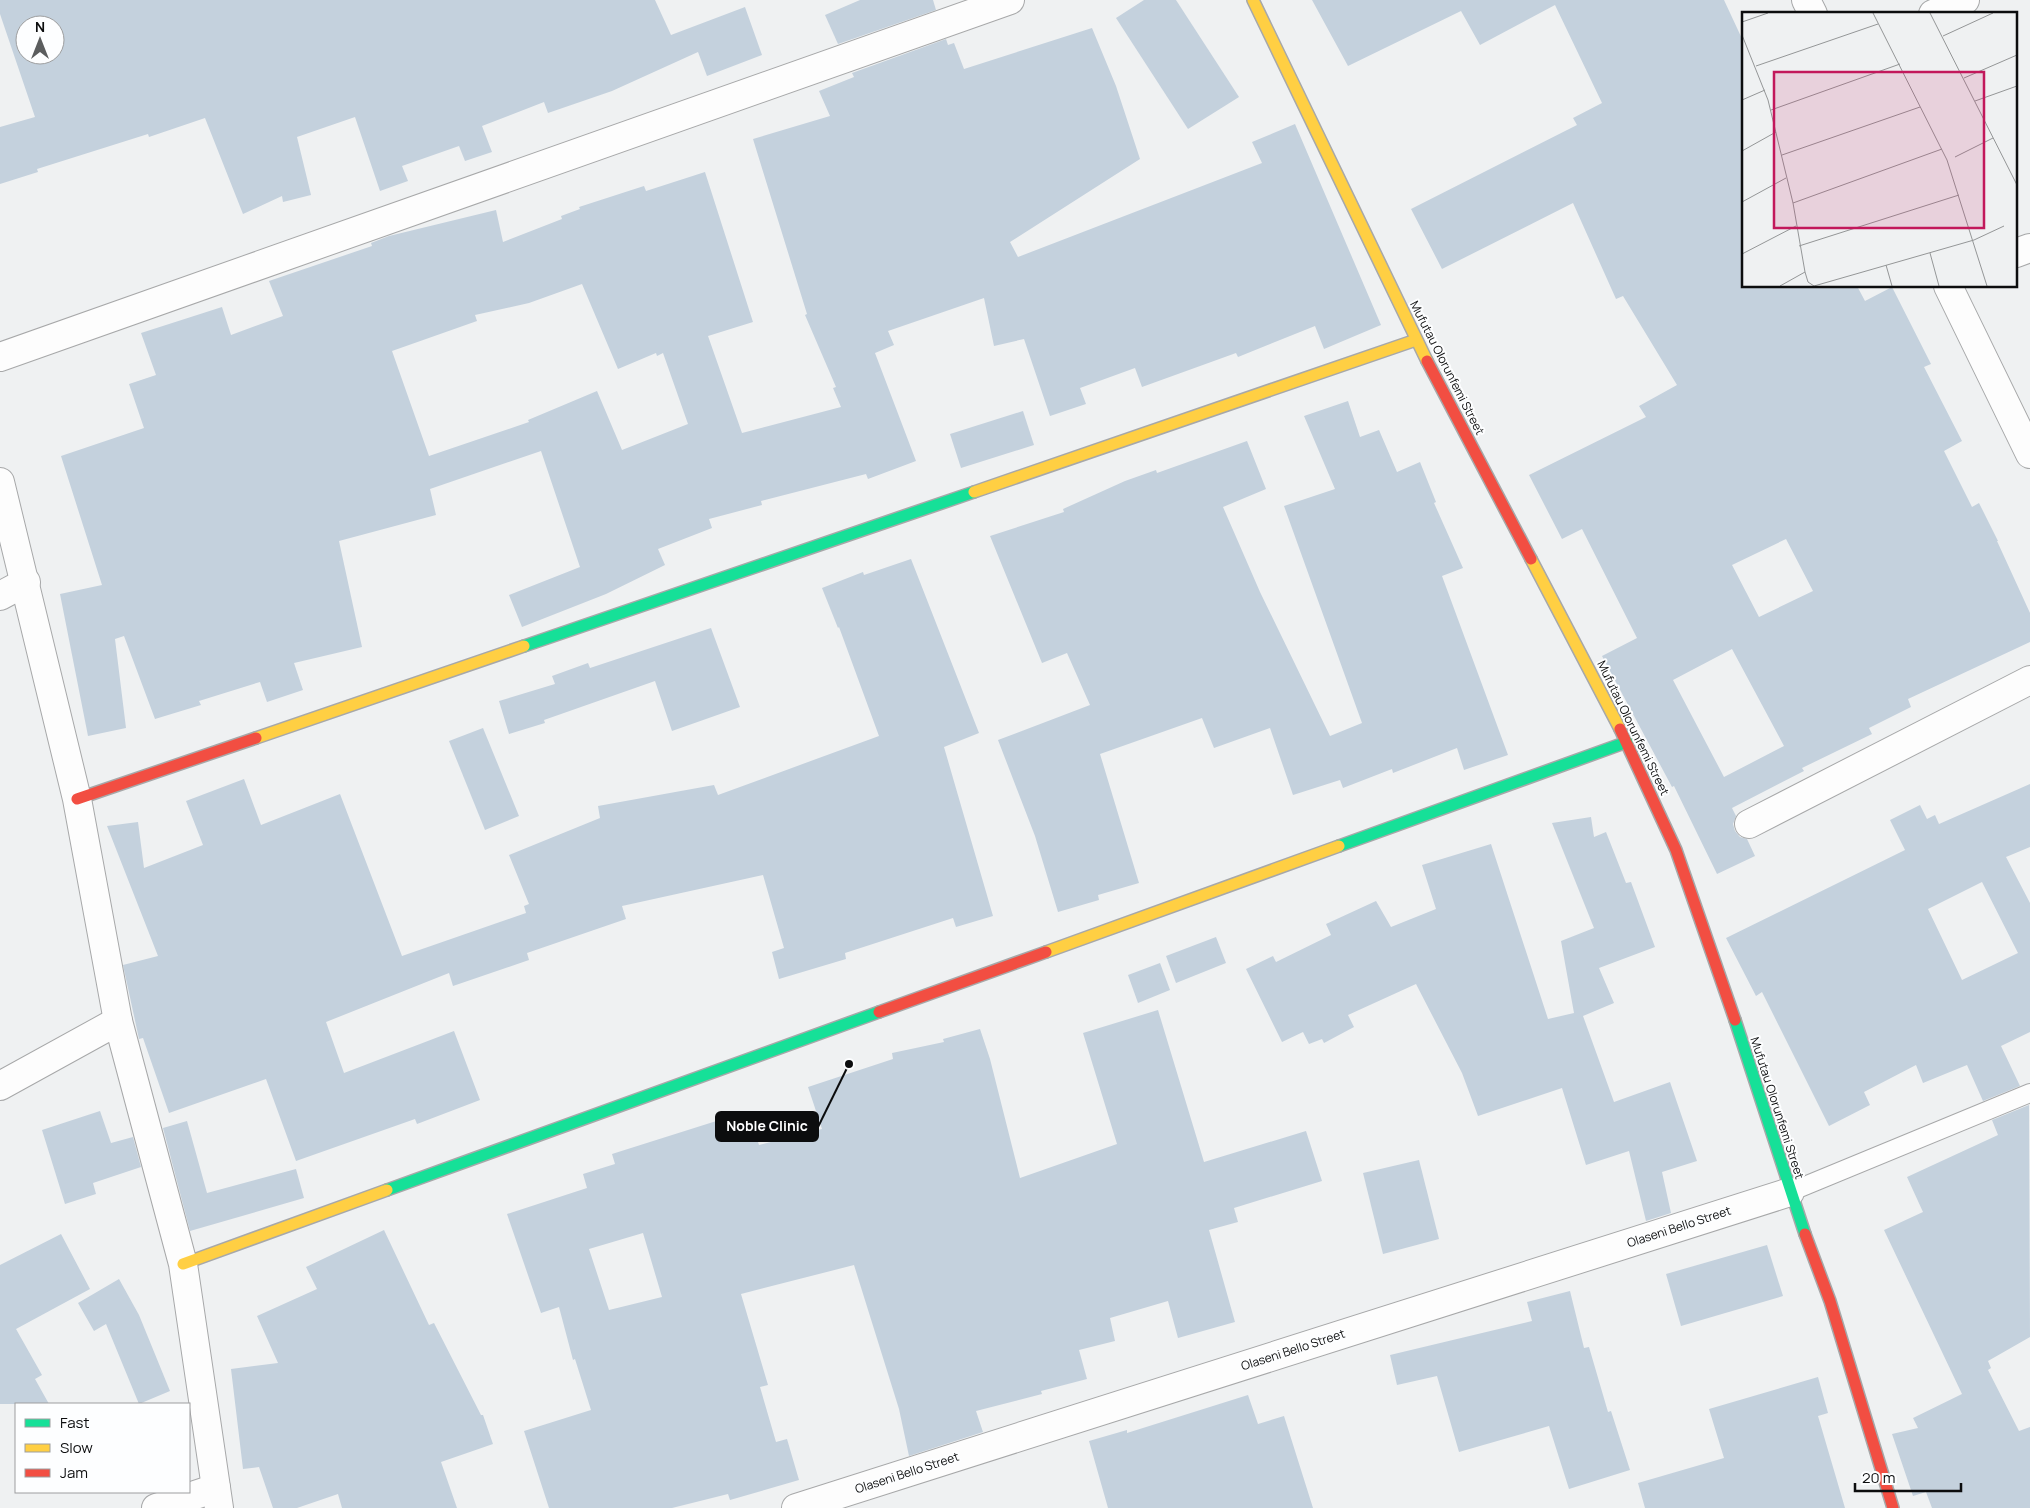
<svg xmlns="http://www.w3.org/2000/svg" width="2030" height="1508" font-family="Manrope,sans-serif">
  <rect width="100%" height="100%" fill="#eff1f2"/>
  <g fill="#c4d1dd" fill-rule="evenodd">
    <path d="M0,0H655L671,35L745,7L762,55L707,76L698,52L612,91L548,113L544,102L482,126L492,152L465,161L459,146L402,166L408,181L380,191L355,117L297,137L311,195L283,202L282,196L243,214L205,118L149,137L148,134L37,169L38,172L0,184V127L35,117L0,14ZM25,25H55V55H25Z"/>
    <path d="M860,0H933L936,10L838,44L825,15Z"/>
    <path d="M1144,0H1176L1239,97L1188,129L1116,18Z"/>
    <path d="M1312,0H1724L1744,43V286H1857L1865,301L1892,287L1931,364L1924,367L1962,441L1944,451L1972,507L1979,503L1998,541H1997L2030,613V642L1908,699L1911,707L1869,728L1872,734L1802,768L1804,771L1732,808L1736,816L1733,824L1735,831L1740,837L1747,839L1755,856L1717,874L1674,786L1672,787L1602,656L1637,638L1582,529L1562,539L1529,475L1646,417L1639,406L1677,385L1623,296L1616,299L1573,203L1442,269L1411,209L1577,125L1573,118L1602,103L1555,5L1480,45L1461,11L1348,66ZM1786,539L1813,591L1759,617L1732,565ZM1732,649L1784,746L1724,777L1673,680Z"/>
    <path d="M1092,28L1116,86L1140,159L1010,242L1018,257L1262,163L1252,142L1295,124L1381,325L1324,349L1315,326L1238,357L1236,353L1142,387L1135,368L1080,388L1086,404L1050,416L1024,339L994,346L984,298L888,331L894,345L875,353L916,461L868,479L866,474L761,501L762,505L709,519L712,528L658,549L665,565L606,594L522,627L509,595L580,567L541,451L430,489L436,515L339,541L362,647L294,663L303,690L267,702L260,682L199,701L201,705L155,719L124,636L115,639L126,728L88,736L60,594L102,585L61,456L144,428L129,384L156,375L141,333L222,307L231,335L283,316L269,281L372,246L371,243L389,236L496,210L503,242L562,219L561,216L580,209L579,207L644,186L646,191L705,172L753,322L708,336L742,433L841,407L833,388L836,387L805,315L807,314L753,139L830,116L819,91L854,77L852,73L946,39L948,45L954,43L964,69ZM582,284L618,369L656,353L657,356L663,353L688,424L622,450L597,391L528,420L529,422L429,456L392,351L477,321L475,315L529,303Z"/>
    <path d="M1348,401L1360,437L1379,430L1397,472L1420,462L1436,502L1434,503L1463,568L1442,576L1508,755L1464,770L1457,748L1393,773L1392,769L1343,788L1340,780L1293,795L1270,728L1214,748L1202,718L1100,754L1139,883L1098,895L1099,900L1058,912L1035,836L998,740L1090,705L1067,653L1042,663L990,536L1064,512L1063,509L1125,481L1156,470L1157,473L1247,441L1266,489L1223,507L1260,592L1330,736L1362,723L1284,506L1335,489L1304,416Z"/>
    <path d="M1023,411L1034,445L961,468L950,434Z"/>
    <path d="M911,559L979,733L944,747L993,916L956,927L953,918L845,953L846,959L779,979L772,952L784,948L763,875L622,906L626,919L527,953L529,960L453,986L449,973L326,1022L344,1073L454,1031L480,1100L417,1124L415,1119L296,1161L266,1079L169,1113L143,1038L139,1039L123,965L158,956L107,826L138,822L144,868L203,845L186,801L244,779L261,825L340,794L402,956L526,913L524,906L529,904L509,855L600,818L598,806L714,785L718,795L879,736L839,627L838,628L822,588L863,572L864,575Z"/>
    <path d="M711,628L740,707L672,731L655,681L544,720L545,723L509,734L499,701L555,684L552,676L588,663L590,668Z"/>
    <path d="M483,728L519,816L485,830L449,741Z"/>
    <path d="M2030,784V847L2006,857L2030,903V1032L2001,1046L2020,1086L1983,1101L1967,1065L1923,1083L1916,1065L1864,1092L1870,1105L1829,1126L1762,992L1756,996L1726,938L1905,850L1890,820L1920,805L1927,819L1935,815L1939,824ZM1982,882L2018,953L1962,980L1928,909Z"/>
    <path d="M1591,817L1594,837L1606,832L1626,883L1631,882L1655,947L1599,968L1614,1003L1583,1016L1614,1102L1670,1082L1697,1161L1662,1172L1671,1213L1646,1221L1629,1151L1586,1165L1562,1088L1478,1116L1462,1073L1416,984L1348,1015L1354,1027L1324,1043L1322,1039L1309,1044L1303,1032L1282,1042L1246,969L1273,956L1276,962L1331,935L1326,924L1376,901L1391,927L1436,909L1422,865L1491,844L1548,1019L1574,1013L1561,941L1594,928L1552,823Z"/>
    <path d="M1216,937L1226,963L1176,983L1166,956Z"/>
    <path d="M1160,963L1170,990L1138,1003L1128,975Z"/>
    <path d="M1158,1010L1204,1162L1306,1131L1322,1181L1234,1208L1238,1222L1209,1230L1235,1322L1178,1338L1168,1301L1110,1318L1115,1341L1079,1350L1087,1379L1041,1391L1042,1394L976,1411L983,1432L909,1456L899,1409L854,1265L741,1294L768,1385L760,1387L776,1442L787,1439L799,1480L730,1500L728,1494L672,1508H549L524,1431L591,1410L575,1359L573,1360L559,1307L541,1313L507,1214L587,1188L583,1174L615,1164L612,1154L748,1111L759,1145L822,1129L808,1087L893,1059L892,1053L944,1042L943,1039L980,1029L990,1059L1020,1178L1117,1144L1083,1033ZM643,1233L662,1297L609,1310L589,1249Z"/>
    <path d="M2029,1105L2030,1337L1988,1361L1991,1368L1988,1370L2019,1431L2030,1427V1508H1932L1926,1492L1913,1496L1892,1434L1918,1428L1913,1418L1962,1394L1884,1230L1923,1212L1907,1177L1998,1135L1992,1120Z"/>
    <path d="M100,1111L111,1143L133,1137L141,1167L93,1183L96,1194L65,1204L42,1130Z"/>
    <path d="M187,1121L207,1193L296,1169L304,1198L190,1231L163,1128Z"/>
    <path d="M1419,1160L1439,1239L1383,1254L1363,1173Z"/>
    <path d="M384,1230L429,1325L434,1323L481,1415H483L493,1444L441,1462L457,1508H342L338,1494L297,1508H273L259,1467L243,1469L231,1369L278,1363L257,1316L317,1289L306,1267Z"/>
    <path d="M61,1234L90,1289L16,1329L42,1375L35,1379L49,1404H0V1265Z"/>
    <path d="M1767,1245L1783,1296L1681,1326L1666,1274Z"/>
    <path d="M119,1279L139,1315L170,1391L139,1404L106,1324L94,1331L78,1303Z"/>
    <path d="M1570,1291L1584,1348L1589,1347L1608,1412L1611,1411L1630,1470L1569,1489L1549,1426L1459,1452L1437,1376L1397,1385L1390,1355L1532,1321L1527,1302Z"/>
    <path d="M1818,1377L1828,1413L1818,1416L1845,1508H1645L1638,1483L1724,1458L1709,1409Z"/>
    <path d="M1248,1395L1258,1424L1284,1416L1313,1508H1108L1089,1441L1127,1430V1433Z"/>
  </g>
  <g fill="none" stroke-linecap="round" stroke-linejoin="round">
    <defs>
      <path id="lane" d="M1790,1192L2030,1093"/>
      <g id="street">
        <path d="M1806,0L1813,14"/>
        <path d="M1933,14L1965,0"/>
        <path d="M2016,253L2030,248"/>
        <path d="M1948,286L2030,454"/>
        <path d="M0,357L1010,0"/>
        <path d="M0,482L77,799L118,1021L183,1264L219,1508"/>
        <path d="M0,596L26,582"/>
        <path d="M1749,824L2030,680"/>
        <path d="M0,1086L118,1021"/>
        <path d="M156,1508L216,1488"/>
        <path d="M796,1508L1790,1192"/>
      </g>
      <g id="fast">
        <path d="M524,646L974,492"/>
        <path d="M1339,846L1627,742"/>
        <path d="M1735,1020L1805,1234"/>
        <path d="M387,1190L879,1012"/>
      </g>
      <g id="slow">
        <path d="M1253,0L1427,361"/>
        <path d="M974,492L1416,340"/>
        <path d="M1531,559L1620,729"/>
        <path d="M256,738L524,646"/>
        <path d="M1046,952L1339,846"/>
        <path d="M183,1264L387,1190"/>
      </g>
      <g id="jam">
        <path d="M1427,361L1531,559"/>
        <path d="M1620,729L1676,850L1735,1020"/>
        <path d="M77,799L256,738"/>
        <path d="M879,1012L1046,952"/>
        <path d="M1805,1234L1830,1301L1893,1508"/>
      </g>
    </defs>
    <use href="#lane" stroke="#a7a8a9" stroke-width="20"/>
    <use href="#street" stroke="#a7a8a9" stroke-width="30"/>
    <use href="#fast" stroke="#a7a8a9" stroke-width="14"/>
    <use href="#slow" stroke="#a7a8a9" stroke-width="14"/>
    <use href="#jam" stroke="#a7a8a9" stroke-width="14"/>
    <use href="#lane" stroke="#fdfdfd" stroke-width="18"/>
    <use href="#street" stroke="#fdfdfd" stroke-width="28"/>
    <use href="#fast" stroke="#16e098" stroke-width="11"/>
    <use href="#slow" stroke="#ffcf43" stroke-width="11"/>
    <use href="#jam" stroke="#f24e42" stroke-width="11"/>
  </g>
  <g text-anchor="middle" stroke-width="4" stroke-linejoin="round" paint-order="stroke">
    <g font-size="12" fill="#0c0d0e" stroke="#fdfeff">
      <text transform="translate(1447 368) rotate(63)" y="4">Mufutau Olorunfemi Street</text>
      <text transform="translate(1633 728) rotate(64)" y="4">Mufutau Olorunfemi Street</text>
      <text transform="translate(1777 1108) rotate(72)" y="4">Mufutau Olorunfemi Street</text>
      <text transform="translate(1679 1227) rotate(-18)" y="4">Olaseni Bello Street</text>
      <text transform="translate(1293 1350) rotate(-18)" y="4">Olaseni Bello Street</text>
      <text transform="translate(907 1473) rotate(-18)" y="4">Olaseni Bello Street</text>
    </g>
  </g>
  <g transform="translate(1742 12)">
    <rect width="275" height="275" fill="#eff1f2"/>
    <path fill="none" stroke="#949697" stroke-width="1" d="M131,1L205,148L245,274M188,1L275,173M0,10L26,1M0,23L26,88L51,191L63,260L66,270L72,274M201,24L251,1M14,54L136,12M222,66L275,43M0,88L23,78M233,89L275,74M29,98L158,52M0,139L34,120M40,143L178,95M213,145L251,126M0,190L44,166M51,191L200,137M57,234L217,183M188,241L197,274M0,242L54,214M144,253L150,274M38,274L63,260M72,274L232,228L262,214"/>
    <path fill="#c2185b" fill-opacity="0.15" stroke="#c2185b" stroke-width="2.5" d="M32,60H242V216H32Z"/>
    <rect width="275" height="275" fill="none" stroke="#0c0d0e" stroke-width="2.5"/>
  </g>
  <path fill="none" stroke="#0c0d0e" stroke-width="2" d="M849 1064L818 1127"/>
  <circle fill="#0c0d0e" stroke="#fdfeff" stroke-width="2" cx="849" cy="1064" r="5"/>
  <rect fill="#0c0d0e" stroke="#0c0d0e" stroke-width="2" x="716" y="1112" width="102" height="29" rx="5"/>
  <g font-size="14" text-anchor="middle" font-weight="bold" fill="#fff">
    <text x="767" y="1131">Noble Clinic</text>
  </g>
  <rect x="15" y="1403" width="175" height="90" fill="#fdfeff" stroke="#9d9e9f"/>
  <rect x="25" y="1419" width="25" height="8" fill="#16e098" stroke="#9d9e9f"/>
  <text x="60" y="1428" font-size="15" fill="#0c0d0e">Fast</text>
  <rect x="25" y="1444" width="25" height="8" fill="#ffcf43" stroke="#9d9e9f"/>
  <text x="60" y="1453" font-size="15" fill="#0c0d0e">Slow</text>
  <rect x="25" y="1469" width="25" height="8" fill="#f24e42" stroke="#9d9e9f"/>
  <text x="60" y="1478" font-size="15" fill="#0c0d0e">Jam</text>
  <g transform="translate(40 40)"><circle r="24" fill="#fdfeff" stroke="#9d9e9f"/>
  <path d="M0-4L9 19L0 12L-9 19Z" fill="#5b5d5e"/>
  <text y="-8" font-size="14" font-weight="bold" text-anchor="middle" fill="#0c0d0e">N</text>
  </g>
  <path d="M1855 1483v8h106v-8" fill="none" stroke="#0c0d0e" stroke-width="2.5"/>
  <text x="1862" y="1483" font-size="15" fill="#0c0d0e" stroke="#fdfeff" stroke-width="4" paint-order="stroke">20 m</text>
</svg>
